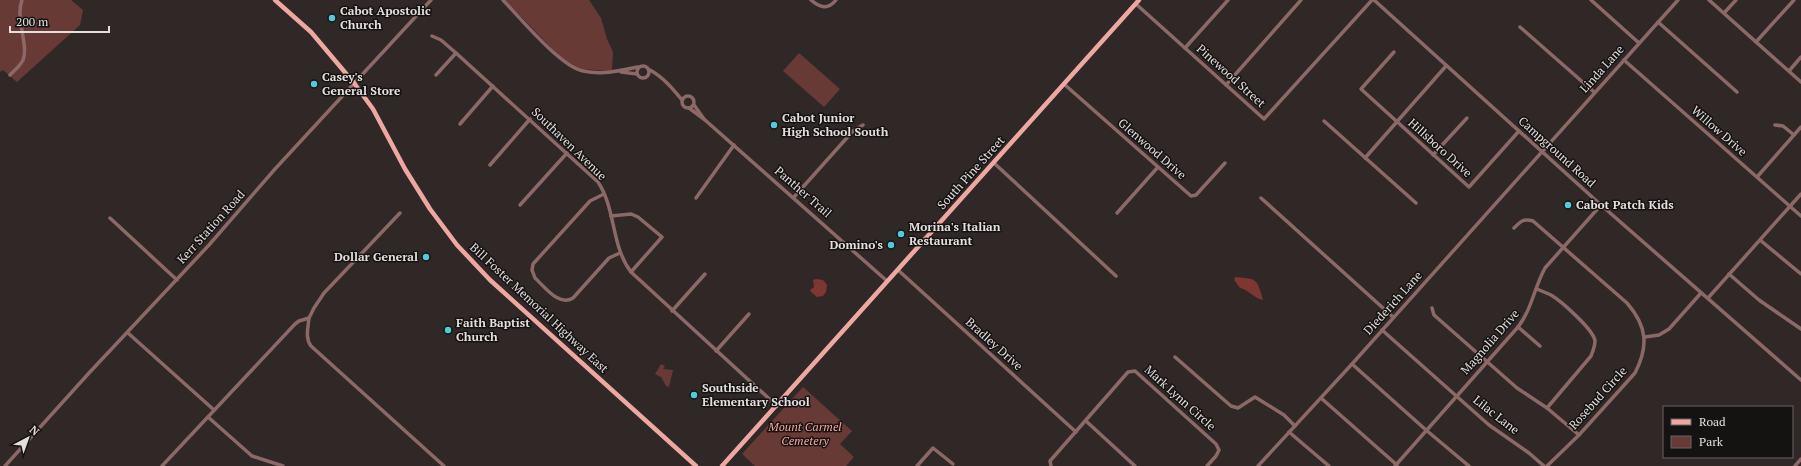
<svg xmlns="http://www.w3.org/2000/svg" width="1801" height="466" font-family="'PT Serif',serif">
  <rect width="100%" height="100%" fill="#2f2827"/>
  <g fill="#673a36">
    <path d="M0,0H71L83,10L80,25L17,82L3,70L0,72Z"/>
    <path d="M505,0H589L601,18L607,39L613,52L612,71L579,69L561,58Z"/>
    <path d="M799,53L840,89L824,107L783,71Z"/>
    <path d="M661,364L665,366L663,369L673,370L669,387L666,386L661,377L655,374Z"/>
    <path d="M803,387L852,431L840,444L854,457L846,466H755L742,454Z"/>
  </g>
  <g fill="#7e3633">
    <path d="M1235,277C1257,279 1257,278 1263,300C1255,299 1249,290 1240,288L1234,280Z"/>
    <path d="M816,279L823,280L827,285L826,292L823,296L817,297L811,292L810,290L814,287L813,280Z"/>
  </g>
  <g fill="none" stroke-linecap="round" stroke-linejoin="round">
    <g stroke="#8c6966" stroke-width="3.5">
      <path d="M503,0C520,18 561,67 583,71C603,75 619,71 638,67"/>
      <path d="M811,0C820,8 828,10 836,0"/>
      <path d="M1374,0L1601,205L1801,380"/>
      <path d="M1591,0L1639,43"/>
      <path d="M1709,0L1801,82"/>
      <path d="M1136,4L1264,119L1372,0"/>
      <path d="M1724,13L1736,0"/>
      <path d="M1658,22L1737,92"/>
      <path d="M1520,27L1594,92"/>
      <path d="M432,36L441,40L456,53L598,182C616,209 611,246 631,272L777,406"/>
      <path d="M1756,42L1794,0"/>
      <path d="M1185,48L1228,0"/>
      <path d="M1394,52L1361,89L1469,187L1519,131"/>
      <path d="M1624,60L1801,216"/>
      <circle cx="643" cy="72" r="6"/>
      <path d="M650,70C663,77 673,89 682,100"/>
      <path d="M1789,71L1801,57"/>
      <path d="M621,72L637,74"/>
      <path d="M10,75C14,71 20,66 23,60C29,46 15,18 22,0"/>
      <path d="M436,75L456,53"/>
      <path d="M1064,84L1191,196L1196,195L1225,163"/>
      <path d="M1226,85L1301,0"/>
      <circle cx="688" cy="102" r="6"/>
      <path d="M694,105L704,119"/>
      <path d="M689,108L705,120L887,281"/>
      <path d="M1324,121L1416,203"/>
      <path d="M460,124L493,86"/>
      <path d="M1775,125L1783,126L1794,135"/>
      <path d="M1433,155L1467,118"/>
      <path d="M1365,158L1446,66"/>
      <path d="M994,163L1116,276"/>
      <path d="M490,165L530,119"/>
      <path d="M1757,177L1801,127"/>
      <path d="M604,194L590,201L533,264L532,270L535,278C545,287 559,307 573,298L609,258L620,253"/>
      <path d="M794,197L853,131L863,125"/>
      <path d="M696,198L734,145"/>
      <path d="M1261,198L1393,317"/>
      <path d="M520,205L567,153"/>
      <path d="M1117,213L1158,167"/>
      <path d="M611,216L631,214L638,217L662,237L631,272"/>
      <path d="M110,218L177,280"/>
      <path d="M1514,228C1521,221 1524,218 1533,221L1627,303C1647,326 1649,346 1635,373L1579,435L1547,466"/>
      <path d="M1760,240L1801,274"/>
      <path d="M898,270L1076,432"/>
      <path d="M1729,274L1759,300L1801,329"/>
      <path d="M1537,289C1541,291 1547,293 1551,295C1561,301 1594,330 1595,341C1595,346 1593,351 1591,356L1547,408"/>
      <path d="M1708,298L1801,194"/>
      <path d="M1432,308L1434,315L1517,388L1547,408L1579,435"/>
      <path d="M672,311L705,274"/>
      <path d="M309,318C308,328 305,338 311,346L444,466"/>
      <path d="M1518,327L1540,346"/>
      <path d="M1382,330L1489,425L1529,453L1544,466"/>
      <path d="M128,333L214,410"/>
      <path d="M1645,337L1659,335L1669,329L1701,293"/>
      <path d="M716,351L749,314"/>
      <path d="M1175,357L1231,406L1238,408L1255,397L1284,415L1295,426"/>
      <path d="M1352,364L1426,430L1469,466"/>
      <path d="M1321,398L1397,465"/>
      <path d="M208,417L252,456L283,466"/>
      <path d="M1086,421L1135,466"/>
      <path d="M1289,432L1329,466"/>
      <path d="M5,466L89,373L209,245L275,169L431,0"/>
      <path d="M162,466L295,324L299,321L309,318L314,308L324,293L400,213"/>
      <path d="M917,466L933,448L953,464"/>
      <path d="M1051,466L1050,461L1128,372L1135,371L1216,444L1219,450L1216,456L1207,466"/>
      <path d="M1258,466L1352,364L1678,0"/>
      <path d="M1395,466L1518,327C1532,309 1534,288 1545,268L1601,205"/>
      <path d="M1795,466L1801,459"/>
    </g>
    <g stroke="#efa8a1" stroke-width="4.5">
      <path d="M275,0L311,32L354,83L373,109L405,169L430,209L457,245L490,280L696,466"/>
      <path d="M722,466L1139,0"/>
    </g>
  </g>
  <g fill="#52cbd8" stroke="#151212" stroke-width="1.5">
    <circle cx="332" cy="18" r="4"/>
    <circle cx="314" cy="84" r="4"/>
    <circle cx="774" cy="125" r="4"/>
    <circle cx="1568" cy="205" r="4"/>
    <circle cx="901" cy="234" r="4"/>
    <circle cx="891" cy="245" r="4"/>
    <circle cx="426" cy="257" r="4"/>
    <circle cx="448" cy="330" r="4"/>
    <circle cx="694" cy="395" r="4"/>
  </g>
  <g text-anchor="middle" stroke-width="3" stroke-linejoin="round" paint-order="stroke">
    <g font-size="12" font-weight="bold" fill="#e4dfdf" stroke="#151212" text-anchor="start">
      <text x="340" y="15">Cabot Apostolic<tspan x="340" dy="14">Church</tspan></text>
      <text x="322" y="81">Casey's<tspan x="322" dy="14">General Store</tspan></text>
      <text x="782" y="122">Cabot Junior<tspan x="782" dy="14">High School South</tspan></text>
      <text x="1576" y="209">Cabot Patch Kids</text>
      <text x="909" y="231">Morina's Italian<tspan x="909" dy="14">Restaurant</tspan></text>
      <text x="883" y="249" text-anchor="end">Domino's</text>
      <text x="418" y="261" text-anchor="end">Dollar General</text>
      <text x="456" y="327">Faith Baptist<tspan x="456" dy="14">Church</tspan></text>
      <text x="702" y="392">Southside<tspan x="702" dy="14">Elementary School</tspan></text>
    </g>
    <g font-size="12" fill="#e4dfdf" stroke="#151212">
      <text transform="translate(1602 69) rotate(-48)" y="4">Linda Lane</text>
      <text transform="translate(1231 76) rotate(42)" y="4">Pinewood Street</text>
      <text transform="translate(1719 131) rotate(41)" y="4">Willow Drive</text>
      <text transform="translate(569 144) rotate(44)" y="4">Southaven Avenue</text>
      <text transform="translate(1440 148) rotate(42)" y="4">Hillsboro Drive</text>
      <text transform="translate(1152 149) rotate(41)" y="4">Glenwood Drive</text>
      <text transform="translate(1557 152) rotate(42)" y="4">Campground Road</text>
      <text transform="translate(971 173) rotate(-48)" y="4">South Pine Street</text>
      <text transform="translate(803 192) rotate(41)" y="4">Panther Trail</text>
      <text transform="translate(211 227) rotate(-48)" y="4">Kerr Station Road</text>
      <text transform="translate(1393 303) rotate(-48)" y="4">Diederich Lane</text>
      <text transform="translate(539 308) rotate(43)" y="4">Bill Foster Memorial Highway East</text>
      <text transform="translate(1490 342) rotate(-49)" y="4">Magnolia Drive</text>
      <text transform="translate(994 344) rotate(42)" y="4">Bradley Drive</text>
      <text transform="translate(1180 398) rotate(42)" y="4">Mark Lynn Circle</text>
      <text transform="translate(1598 398) rotate(-48)" y="4">Rosebud Circle</text>
      <text transform="translate(1496 415) rotate(38)" y="4">Lilac Lane</text>
    </g>
    <g font-size="12" font-style="italic" fill="#fba49c" stroke="#151212">
      <text x="805" y="431">Mount Carmel<tspan x="805" dy="14">Cemetery</tspan></text>
    </g>
  </g>
  <rect x="1663" y="406" width="130" height="52" fill="#151212" stroke="#686464"/>
  <rect x="1671" y="419" width="20" height="6" fill="#efa8a1" stroke="#686464"/>
  <text x="1699" y="426" font-size="12" fill="#e4dfdf">Road</text>
  <rect x="1671" y="436" width="20" height="12" fill="#673a36" stroke="#686464"/>
  <text x="1699" y="446" font-size="12" fill="#e4dfdf">Park</text>
  <g transform="translate(28 438) rotate(41)" stroke="#151212" stroke-width="3" paint-order="stroke">
  <path d="M0-3L7 15L0 10L-7 15Z" fill="#e4dfdf"/>
  <text y="-6" font-size="11" font-weight="bold" text-anchor="middle" fill="#e4dfdf">N</text>
  </g>
  <path d="M10 26v6h99v-6" fill="none" stroke="#e4dfdf" stroke-width="2"/>
  <text x="16" y="26" font-size="12" fill="#e4dfdf" stroke="#151212" stroke-width="3" paint-order="stroke">200 m</text>
</svg>
